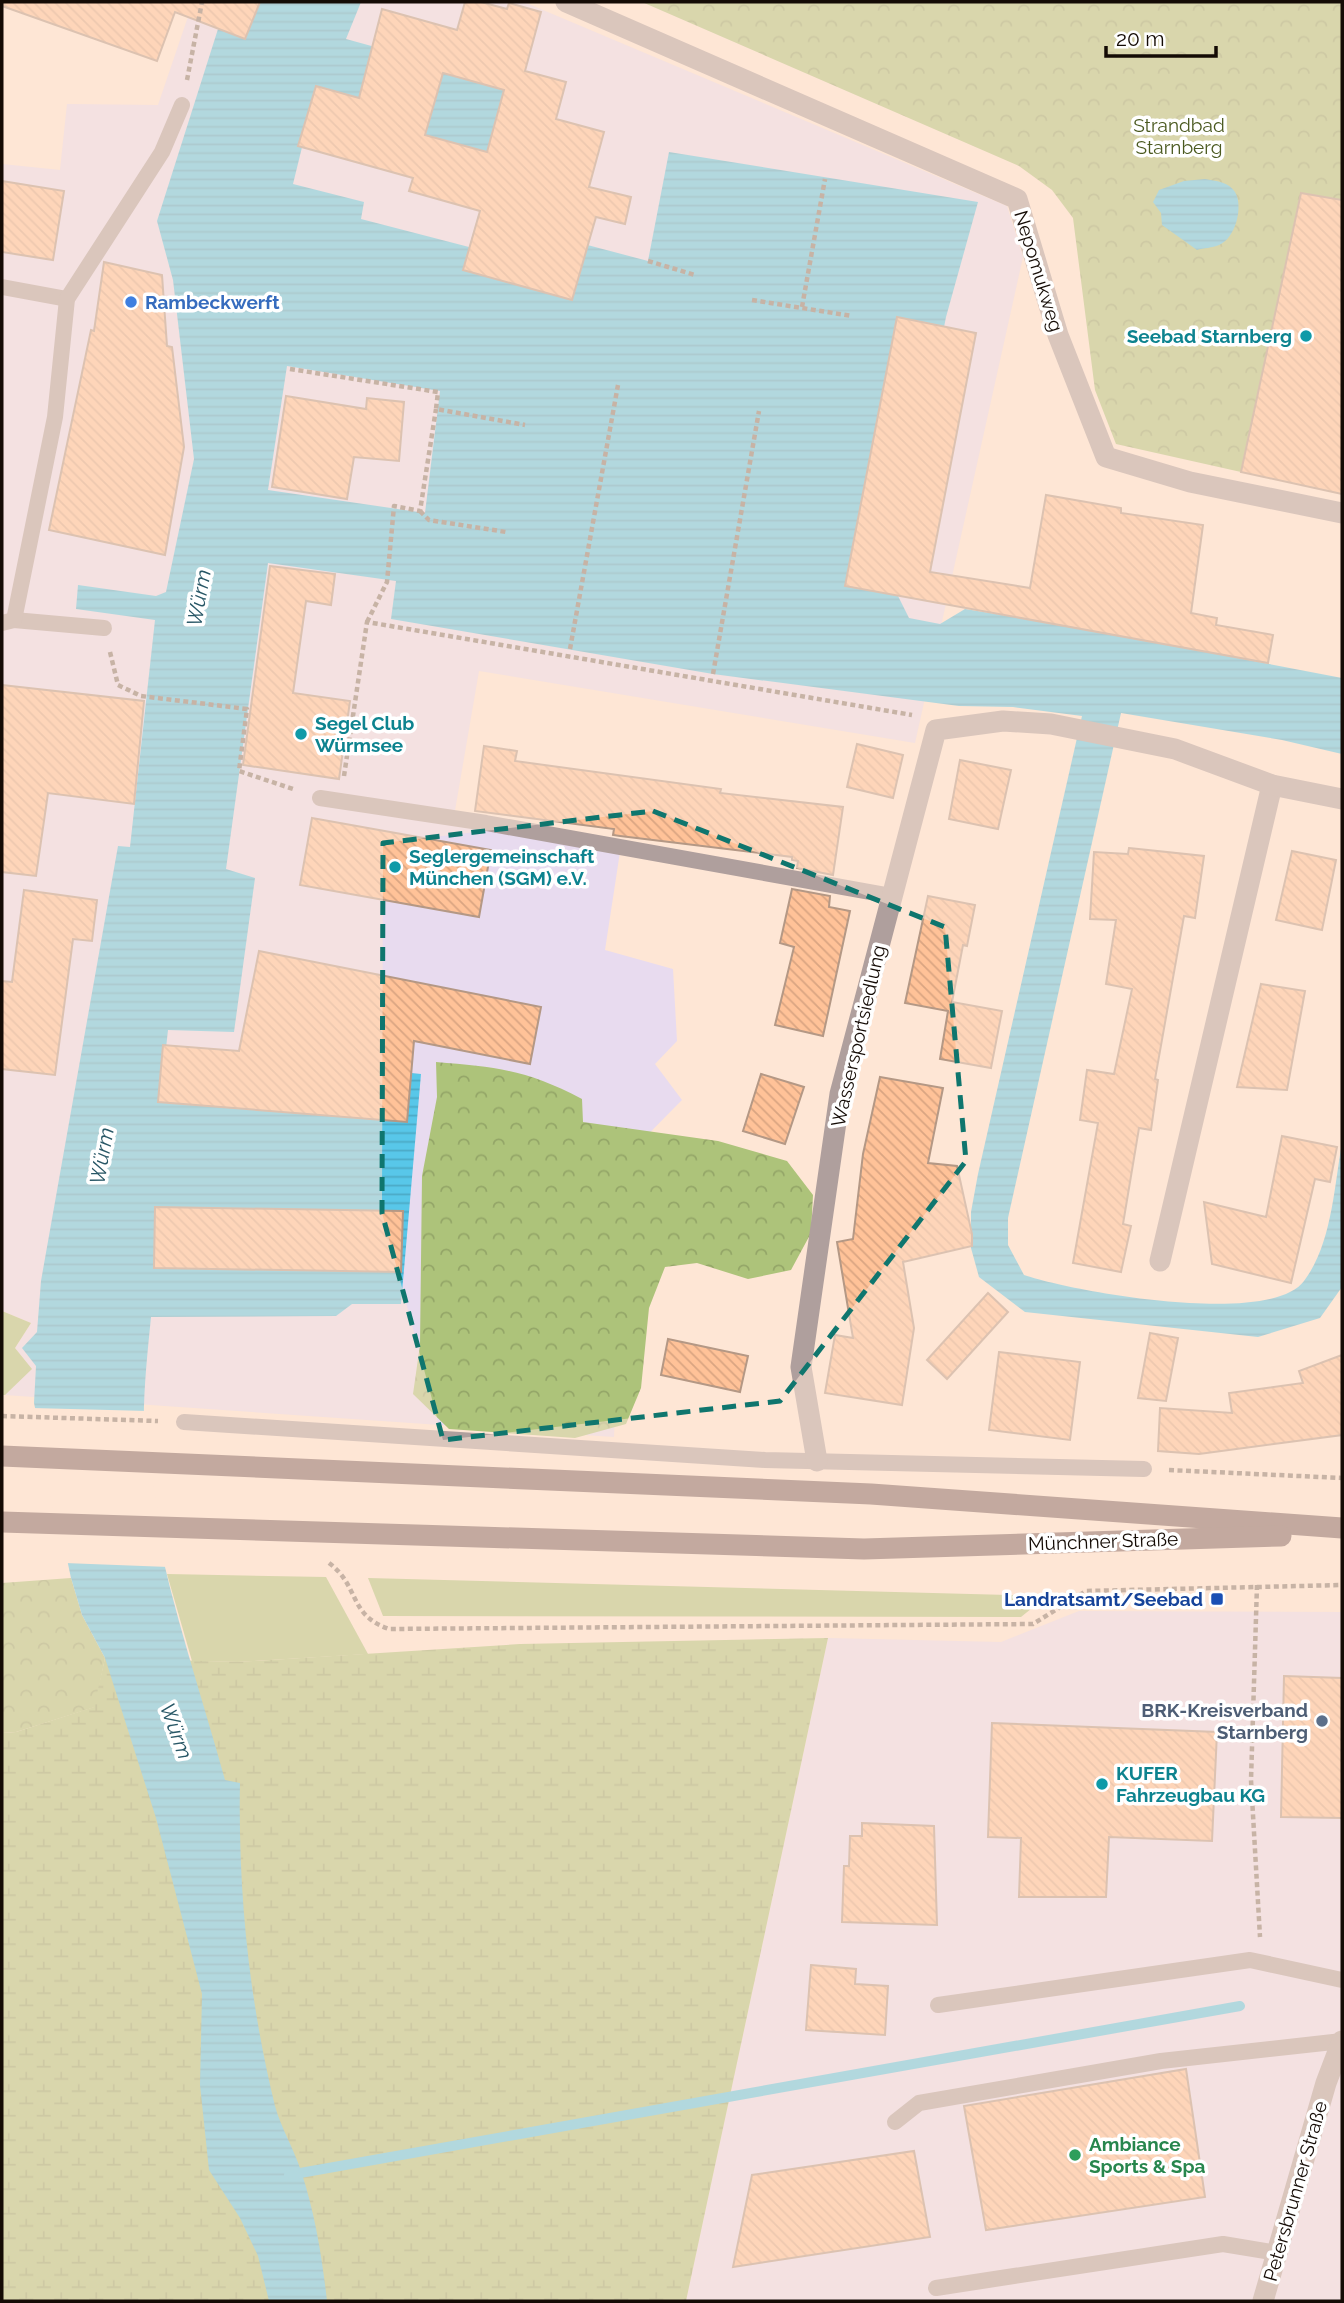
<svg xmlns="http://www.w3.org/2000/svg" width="1344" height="2303" font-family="Raleway,sans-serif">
  <defs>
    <pattern id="forest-crowns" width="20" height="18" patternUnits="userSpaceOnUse" patternTransform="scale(1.75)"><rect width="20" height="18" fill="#adc37a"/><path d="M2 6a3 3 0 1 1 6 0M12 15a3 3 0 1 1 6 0" fill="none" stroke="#94a668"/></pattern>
    <pattern id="wetland-marsh" width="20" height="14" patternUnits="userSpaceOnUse" patternTransform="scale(1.75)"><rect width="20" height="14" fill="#adc37a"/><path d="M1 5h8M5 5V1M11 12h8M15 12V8" fill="none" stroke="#94a668"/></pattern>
    <pattern id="water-rules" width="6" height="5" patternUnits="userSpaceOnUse" patternTransform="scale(1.75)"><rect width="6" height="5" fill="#58c7e9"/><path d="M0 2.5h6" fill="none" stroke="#4caac6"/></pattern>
    <pattern id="building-back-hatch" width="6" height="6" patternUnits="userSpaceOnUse" patternTransform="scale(1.75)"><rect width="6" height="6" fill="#ffc298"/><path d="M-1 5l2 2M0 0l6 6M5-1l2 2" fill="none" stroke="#daa582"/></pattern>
  </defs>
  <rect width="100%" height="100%" fill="#fee6d5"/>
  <g fill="#e8dbef">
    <path d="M193,2H524L1007,206L1023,257L915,743L479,671L453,822L620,852L605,950L673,969L677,1041L655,1064L682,1100L599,1184L621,1239L614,1437L5,1395L31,1369L15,1348L31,1323L2,1311V164L60,170L67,104L158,105Z"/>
    <path d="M1079,1611L1342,1612V2301H686L828,1638L1001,1642Z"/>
  </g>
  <g fill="#adc37a">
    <path d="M2,1311L31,1323L15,1348L32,1369L5,1395H2Z"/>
    <path d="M167,1574L326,1577L368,1654L238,1662L192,1661Z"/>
    <path d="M368,1578L1047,1596L1021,1617L383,1616Z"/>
  </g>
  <g fill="url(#forest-crowns)">
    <path d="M642,2H1342V200L1301,193L1241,472L1116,444L1095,390L1073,218L1052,190L1019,166Z"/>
    <path d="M436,1062C497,1067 527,1070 582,1099L583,1122L718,1141L787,1161L813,1195L811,1233L791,1270L748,1279L697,1263L665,1267L649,1308L641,1388L626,1424L575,1438L449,1429L413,1394L420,1345L422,1176L437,1097Z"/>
    <path d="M71,1578L82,1615L105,1658L95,1707L16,1732L2,1733V1583Z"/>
  </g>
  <path fill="url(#wetland-marsh)" d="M828,1638L686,2301H2V1733L16,1732L94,1707L105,1658L238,1662L520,1644Z"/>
  <g fill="url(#water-rules)" fill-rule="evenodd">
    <path d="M260,2H361L346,39L448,67L515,64L478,189L304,139L293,184L364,202L361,219L469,247L478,216L648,261L669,152L978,202L946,317L893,586L909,618L940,624L965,609L1072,626L1342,678V754L1282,740L1121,713L1008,1218V1245L1024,1275C1074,1292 1270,1327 1304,1281C1332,1244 1334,1187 1342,1143V1287L1320,1318L1258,1337L1025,1312L979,1277L971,1248V1212L978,1174L1082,716L1013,707L959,706L713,674L391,619L396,581L268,563L226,869L255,878L234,1032L168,1030L166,1048L421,1074L401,1304H352L336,1316L151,1317C146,1368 140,1420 147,1471C160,1575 197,1678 225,1780L240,1783C238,1892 249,2000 275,2106C281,2128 294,2149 301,2171C315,2213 322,2257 327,2301H269L258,2256L240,2218L209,2170L200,2085L202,1994L156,1818L105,1658L82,1615L71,1578L34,1403L36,1366L22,1348L37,1332L41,1281L118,846L130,847L155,620L76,609L78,585L156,596L166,592L194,459L173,280L157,221L218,29L245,39ZM287,366L440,391L425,513L268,490Z"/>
    <path d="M1205,179C1216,181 1229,182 1235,192C1244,207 1235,239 1219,245C1212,248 1204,248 1197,250L1162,225L1161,213L1153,202L1159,190L1184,181Z"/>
  </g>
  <path fill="#fee6d5" d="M32,1408L148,1411L150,1470L169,1567L64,1563Z"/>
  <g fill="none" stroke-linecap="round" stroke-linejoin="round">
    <path stroke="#58c7e9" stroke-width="10" d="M289,2175L1240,2006"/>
  </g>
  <g fill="url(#building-back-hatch)" stroke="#b49885" stroke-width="2" fill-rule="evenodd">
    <path d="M2,2H260L245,39L175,12L157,61L2,6Z"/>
    <path d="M465,2H481L507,9L509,3L541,12L525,71L566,82L556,119L604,132L589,187L631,197L625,224L596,217L572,300L463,270L480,211L409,191L413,178L298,146L316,86L359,98L382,9L457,30ZM443,73L504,90L487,152L425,135Z"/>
    <path d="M2,181L64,191L53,260L2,252Z"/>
    <path d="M1301,193L1342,200V494L1241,472Z"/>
    <path d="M104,262L162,275L167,346L172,347L184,447L165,555L49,530L91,330L94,331Z"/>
    <path d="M897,317L976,333L930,572L1030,588L1046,495L1121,508V513L1203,525L1191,613L1217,618L1216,625L1273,635L1268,663L845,586Z"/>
    <path d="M286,396L366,409L367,398L404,402L399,461L354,457L347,499L272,487Z"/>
    <path d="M270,566L335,574L331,605L306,601L293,693L350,701L339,779L243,765Z"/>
    <path d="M2,685L144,701L134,804L48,793L36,876L2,872Z"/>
    <path d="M857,744L903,755L893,798L847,787Z"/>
    <path d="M484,746L517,751L515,761L721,789L720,793L843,807L833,875L797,868L798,861L792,860V857L620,836L613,835L614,829L475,811Z"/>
    <path d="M960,760L1011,770L998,829L949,819Z"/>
    <path d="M312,818L491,850L479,917L300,885Z"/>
    <path d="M1129,848L1204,856L1195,918L1184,916L1155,1079L1158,1080L1151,1130L1139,1128L1123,1224L1131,1226L1121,1272L1073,1263L1098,1123L1080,1120L1087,1070L1114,1074L1132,989L1106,984L1116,920L1090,919L1094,852L1128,854Z"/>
    <path d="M1292,851L1336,860L1322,930L1276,920Z"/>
    <path d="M792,889L830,896L829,907L850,911L823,1036L775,1025L794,947L780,943Z"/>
    <path d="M24,890L97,900L92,941L73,939L55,1075L2,1069V981L12,982Z"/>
    <path d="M928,896L975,905L967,946L963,945L952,1002L1002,1011L991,1068L940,1059L948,1011L905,1003Z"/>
    <path d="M259,951L541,1007L530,1064L414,1041L407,1122L158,1102L163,1045L239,1051Z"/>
    <path d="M1261,984L1305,991L1287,1090L1237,1087Z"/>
    <path d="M761,1074L804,1087L785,1144L743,1131Z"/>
    <path d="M880,1077L943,1088L928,1163L957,1166L972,1234V1246L903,1262L914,1328L902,1405L825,1393L835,1335L853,1338L837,1242L853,1239L863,1154Z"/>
    <path d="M1282,1136L1337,1147L1330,1182L1315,1179L1291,1283L1212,1264L1204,1202L1266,1217Z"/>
    <path d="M155,1207L403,1211L401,1272L154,1268Z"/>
    <path d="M988,1293L1008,1312L947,1379L927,1360Z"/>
    <path d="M1150,1333L1178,1338L1166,1401L1138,1398Z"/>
    <path d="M668,1339L748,1356L740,1392L661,1375Z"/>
    <path d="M999,1352L1080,1362L1070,1440L989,1430Z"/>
    <path d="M1342,1355V1435L1199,1454L1158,1451L1160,1408L1232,1413L1229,1393L1303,1383L1299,1371Z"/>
    <path d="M1284,1676L1342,1678V1818L1281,1817Z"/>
    <path d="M992,1723L1217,1732L1212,1841L1109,1837L1106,1897H1019L1021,1838L988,1837Z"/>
    <path d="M862,1823L934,1826L937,1925L842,1922L844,1866H849L850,1836H862Z"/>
    <path d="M811,1965L856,1969L855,1984L888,1986L885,2035L806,2030Z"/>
    <path d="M1186,2069L1205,2197L986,2230L964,2106Z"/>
    <path d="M914,2151L930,2237L733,2267L752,2175Z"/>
  </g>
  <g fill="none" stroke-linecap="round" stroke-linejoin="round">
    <g stroke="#86766b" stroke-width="4.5" stroke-dasharray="5 3.5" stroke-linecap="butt">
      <path d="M187,80L202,2"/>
      <path d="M648,261L695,275"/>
      <path d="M752,300L852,316"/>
      <path d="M802,307L825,179"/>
      <path d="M290,369L438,392L436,409L525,425"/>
      <path d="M420,511L429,520L506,532"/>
      <path d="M367,622L387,582L394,506L420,511L436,409"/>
      <path d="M570,649L618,385"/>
      <path d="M110,652L118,685L141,696L247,709L239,771L296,790"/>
      <path d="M713,674L759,411"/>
      <path d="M344,776L367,622L912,715"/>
      <path d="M2,1416L158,1421"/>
      <path d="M1169,1470L1342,1478"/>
      <path d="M329,1563C360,1586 348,1615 389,1629L1033,1624L1086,1591L1342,1585"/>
      <path d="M1257,1585L1251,1780L1260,1937"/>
    </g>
    <g stroke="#af9f9d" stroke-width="16">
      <path d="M2,287L67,299"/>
      <path d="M14,620L104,628"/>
      <path d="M2,623L14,620L55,417L67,299L162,152L182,105"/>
      <path d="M320,798L486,823L892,896"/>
      <path d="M184,1422L765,1460L1144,1469"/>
      <path d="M938,2005L1250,1960L1342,1980"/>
      <path d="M895,2122L919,2103L1161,2061L1342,2041"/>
      <path d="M936,2288L1223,2244L1277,2253"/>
    </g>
    <g stroke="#af9f9d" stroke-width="21">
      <path d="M566,2L1017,199L1058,335L1106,457L1190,482L1342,513"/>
      <path d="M1160,1261L1272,785"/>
      <path d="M817,1461L801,1367L840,1094L936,730L1003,721L1051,724L1175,749L1272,785L1342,799"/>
      <path d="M1263,2301L1326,2083L1342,2041"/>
    </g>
    <g stroke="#7c605d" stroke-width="21">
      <path d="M2,1456L871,1494L1342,1528"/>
      <path d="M2,1522L864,1549L1281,1536"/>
    </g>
  </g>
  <path d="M0 0H1344V2303H0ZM653,811L945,927L966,1161L780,1401L443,1440L382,1213L383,843Z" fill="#fee6d5" fill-opacity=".55" fill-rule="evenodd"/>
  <path fill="none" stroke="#0f766e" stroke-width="5" stroke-dasharray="14 9" stroke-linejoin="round" d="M653,811L945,927L966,1161L780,1401L443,1440L382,1213L383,843Z"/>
  <circle fill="#3f7fe0" stroke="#fff" stroke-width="2.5" cx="131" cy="302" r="7"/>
  <g fill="#0f9aa8" stroke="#fff" stroke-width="2.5">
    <circle cx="1306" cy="336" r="7"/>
    <circle cx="301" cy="734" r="7"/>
    <circle cx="395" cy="867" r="7"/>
    <circle cx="1102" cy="1784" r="7"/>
  </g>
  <rect fill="#1a4fb4" stroke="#fff" stroke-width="2.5" x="1210" y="1592" width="14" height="14" rx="3.5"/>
  <circle fill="#5c6f8a" stroke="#fff" stroke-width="2.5" cx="1322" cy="1721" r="7"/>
  <circle fill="#2e9e5b" stroke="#fff" stroke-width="2.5" cx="1075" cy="2155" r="7"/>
  <g text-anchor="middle" stroke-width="7" stroke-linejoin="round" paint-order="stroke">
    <g font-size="19" fill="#4a591f" stroke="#fff">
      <text x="1179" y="132">Strandbad<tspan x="1179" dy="22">Starnberg</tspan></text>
    </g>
    <g font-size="19" fill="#140b05" stroke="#fff">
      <text transform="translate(1039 271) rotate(73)" y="7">Nepomukweg</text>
      <text transform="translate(858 1036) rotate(-77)" y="7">Wassersportsiedlung</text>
      <text transform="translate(1103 1541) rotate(-2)" y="7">Münchner Straße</text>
      <text transform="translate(1295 2191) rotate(-74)" y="7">Petersbrunner Straße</text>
    </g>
    <g font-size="19" font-weight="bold" fill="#366cbe" stroke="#fff" text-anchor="start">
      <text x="145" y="309">Rambeckwerft</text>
    </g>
    <g font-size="19" font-weight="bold" fill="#0d838f" stroke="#fff" text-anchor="start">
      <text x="1292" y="343" text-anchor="end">Seebad Starnberg</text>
      <text x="315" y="730">Segel Club<tspan x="315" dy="22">Würmsee</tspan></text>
      <text x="409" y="863">Seglergemeinschaft<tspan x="409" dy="22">München (SGM) e.V.</tspan></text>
      <text x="1116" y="1780">KUFER<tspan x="1116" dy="22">Fahrzeugbau KG</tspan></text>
    </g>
    <g font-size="19" font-weight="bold" fill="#164399" stroke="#fff" text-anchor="end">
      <text x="1203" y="1606">Landratsamt/Seebad</text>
    </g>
    <g font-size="19" font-weight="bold" fill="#4e5e75" stroke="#fff" text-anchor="end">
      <text x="1308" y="1717">BRK-Kreisverband<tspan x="1308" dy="22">Starnberg</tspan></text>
    </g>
    <g font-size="19" font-weight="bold" fill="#27864d" stroke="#fff" text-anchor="start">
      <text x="1089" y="2151">Ambiance<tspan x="1089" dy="22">Sports &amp; Spa</tspan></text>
    </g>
    <g font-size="21" font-style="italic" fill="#285766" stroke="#fff">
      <text transform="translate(199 598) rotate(-80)" y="7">Würm</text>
      <text transform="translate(102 1156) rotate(-80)" y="7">Würm</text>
      <text transform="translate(176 1731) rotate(70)" y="7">Würm</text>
    </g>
  </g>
  <rect width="1344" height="2303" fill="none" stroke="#140b05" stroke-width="7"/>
  <path d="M1106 46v10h110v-10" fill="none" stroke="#140b05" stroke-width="3.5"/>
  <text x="1116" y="46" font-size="21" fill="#140b05" stroke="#ffffff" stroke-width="5" paint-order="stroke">20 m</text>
</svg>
